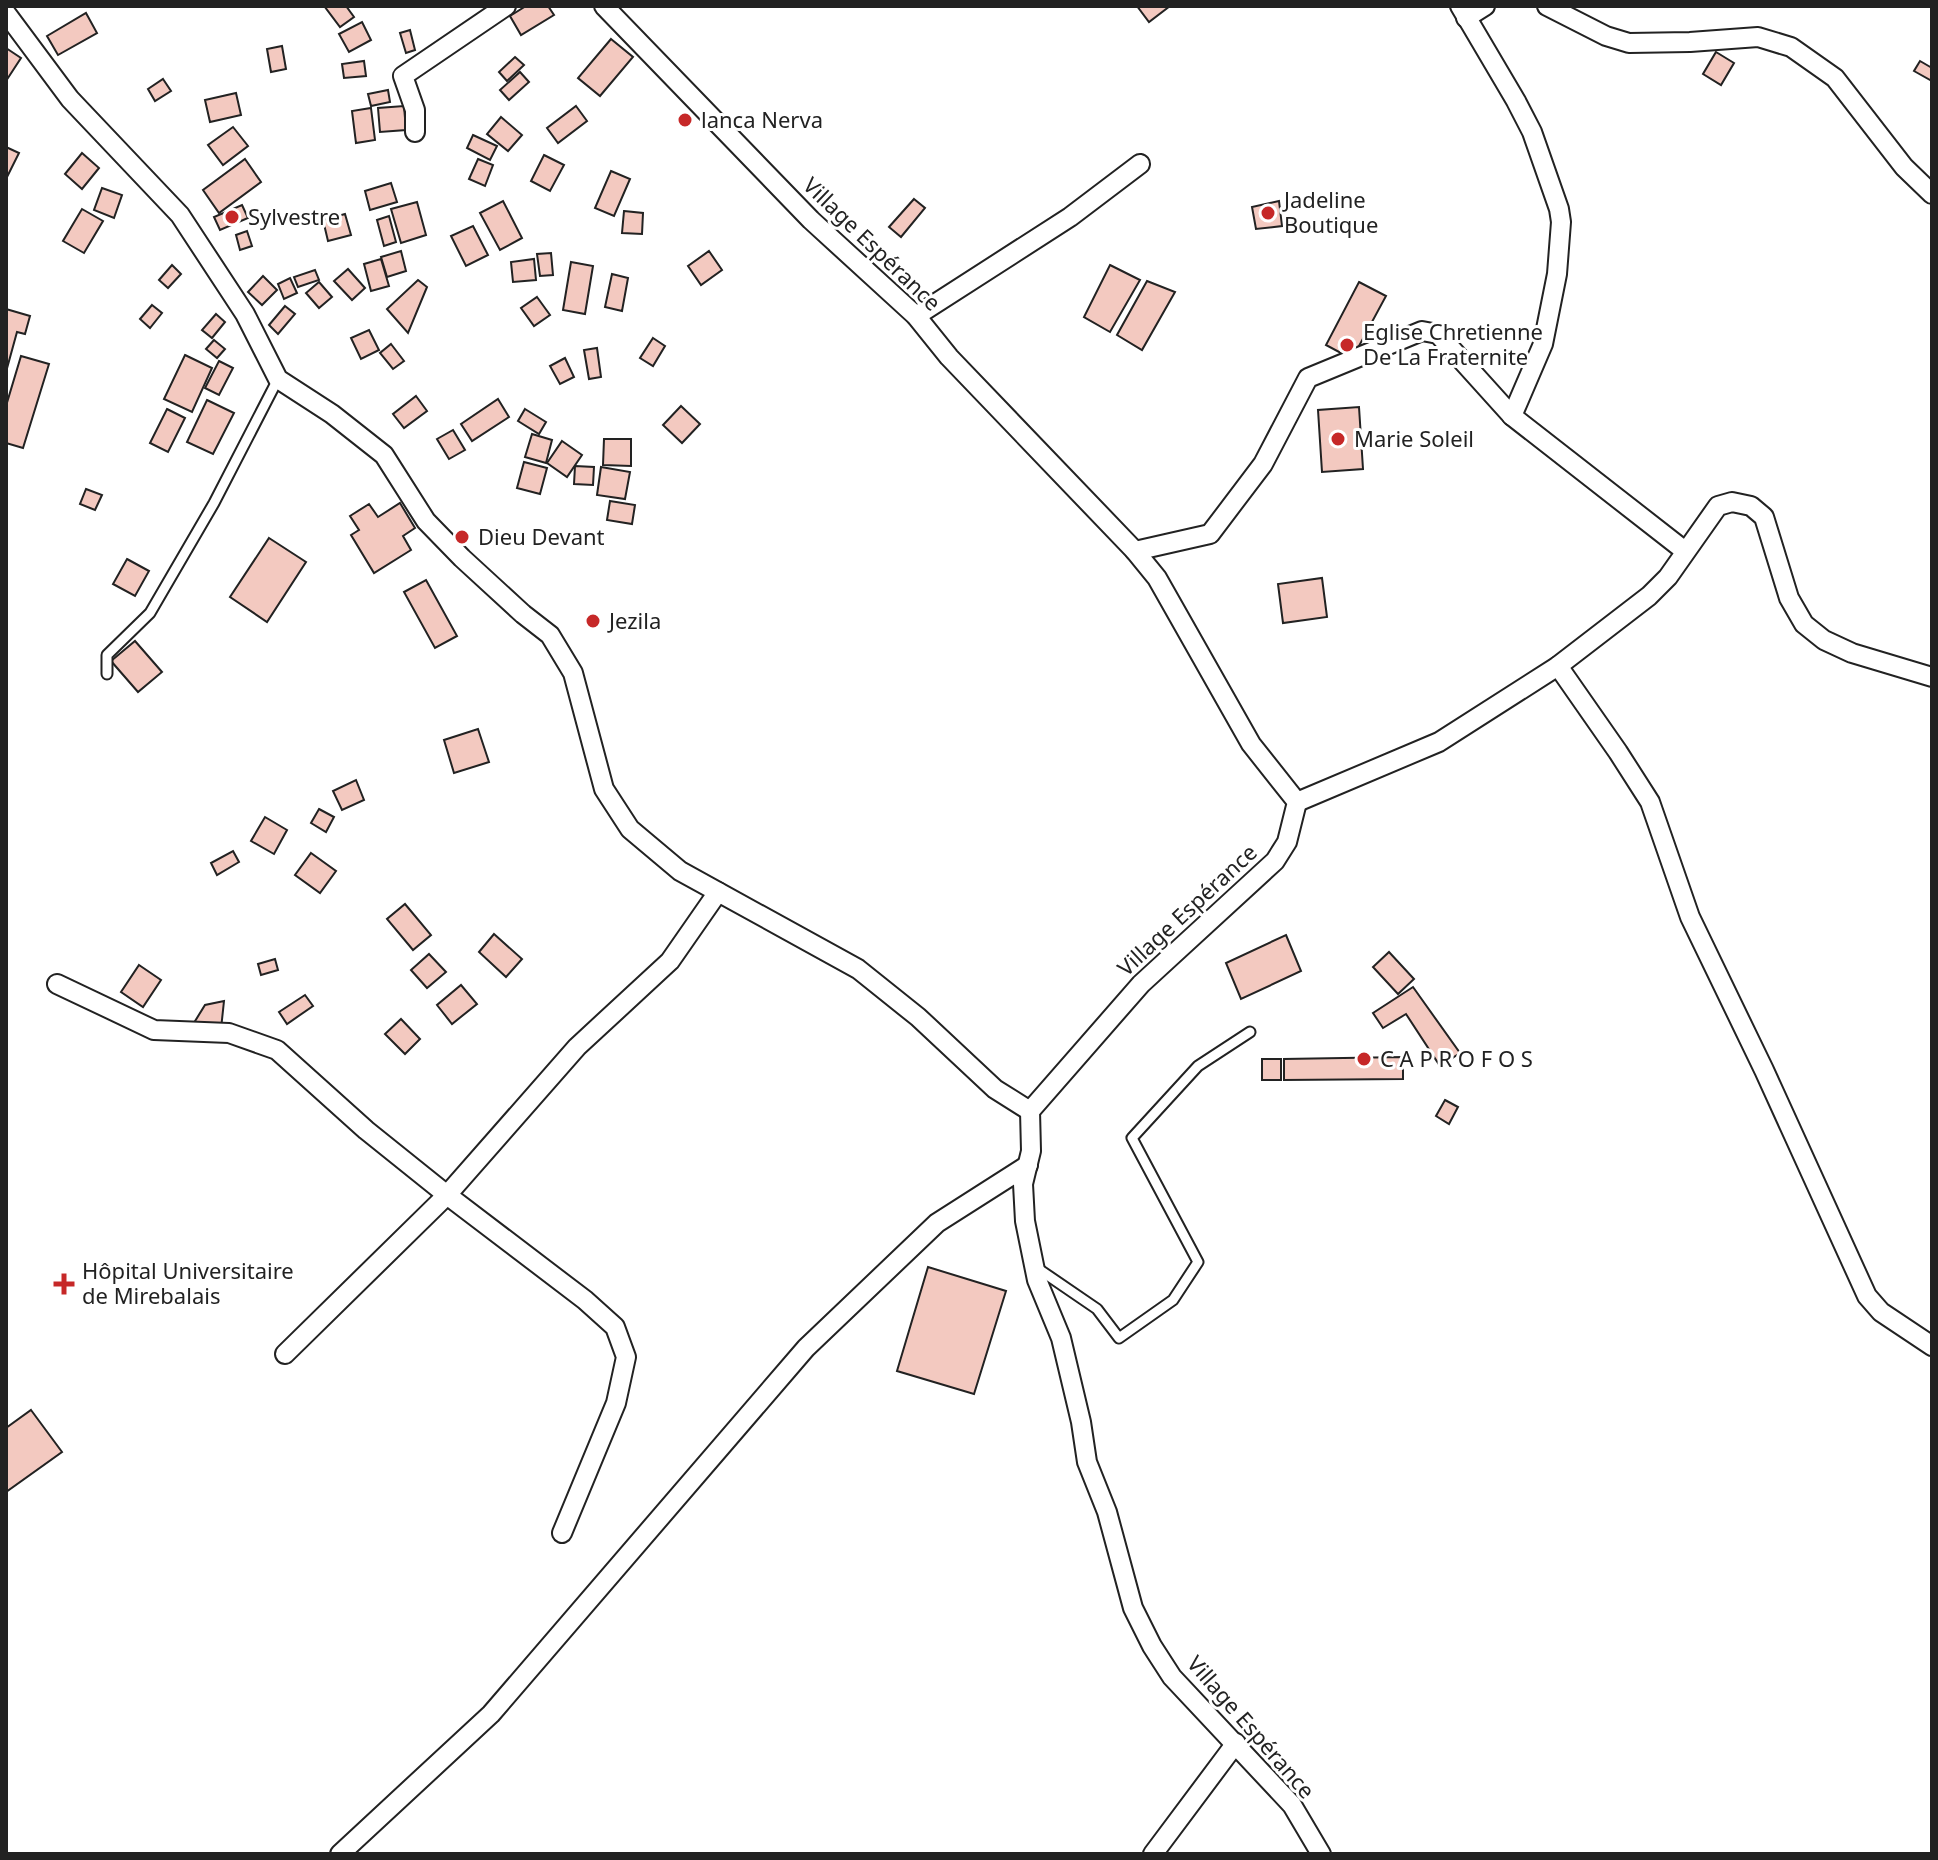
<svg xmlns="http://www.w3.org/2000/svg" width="1938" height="1860" font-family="'Noto Sans',sans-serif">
  <rect width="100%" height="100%" fill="#fff"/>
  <g fill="#f3c9c0" stroke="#222" stroke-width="2">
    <path d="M326,6H346L354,17L340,27L325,7Z"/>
    <path d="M526,6H548L554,15L521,35L510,16Z"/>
    <path d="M1137,6H1170L1149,22Z"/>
    <path d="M86,13L97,33L58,55L47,36Z"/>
    <path d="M362,22L371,40L349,52L339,34Z"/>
    <path d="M410,30L415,50L406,53L400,33Z"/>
    <path d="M611,39L633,57L600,96L578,78Z"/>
    <path d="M282,46L286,69L271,72L267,49Z"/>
    <path d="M6,48L21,58L6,81Z"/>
    <path d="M1716,52L1734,63L1721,85L1703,74Z"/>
    <path d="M515,57L524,65L507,81L499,72Z"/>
    <path d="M364,61L366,76L344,78L342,64Z"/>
    <path d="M1920,61L1932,68V81L1914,71Z"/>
    <path d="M520,72L529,82L509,100L500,90Z"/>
    <path d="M163,79L171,91L155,101L148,89Z"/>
    <path d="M388,90L390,102L371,106L368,94Z"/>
    <path d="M236,93L241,115L210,122L205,100Z"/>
    <path d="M404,106L406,130L380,132L378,108Z"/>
    <path d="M576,106L587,121L558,143L547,128Z"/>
    <path d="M371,108L375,140L356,143L352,111Z"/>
    <path d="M501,117L522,135L508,151L487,134Z"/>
    <path d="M233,127L248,146L223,165L208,145Z"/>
    <path d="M473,135L497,146L490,160L467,148Z"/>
    <path d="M6,147L19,153L6,179Z"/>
    <path d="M82,153L99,168L82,189L65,174Z"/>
    <path d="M544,155L564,165L550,191L531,181Z"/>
    <path d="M245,159L261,182L219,213L203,190Z"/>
    <path d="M478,159L493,165L485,186L469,179Z"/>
    <path d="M611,171L630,179L614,216L595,208Z"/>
    <path d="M391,183L397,202L370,210L365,191Z"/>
    <path d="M102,188L122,195L114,218L94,210Z"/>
    <path d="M914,199L925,208L901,237L889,227Z"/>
    <path d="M503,201L522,238L500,250L480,213Z"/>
    <path d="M1279,201L1282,226L1256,229L1252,207Z"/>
    <path d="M417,202L426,235L401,243L391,209Z"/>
    <path d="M242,205L248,218L220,230L214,217Z"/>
    <path d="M82,209L103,221L84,253L63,241Z"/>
    <path d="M624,211L643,213L642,234L622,233Z"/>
    <path d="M345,214L351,235L328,241L323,220Z"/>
    <path d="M389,216L396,242L384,246L377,220Z"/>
    <path d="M473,226L488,255L466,266L451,236Z"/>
    <path d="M247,231L252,246L240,250L236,235Z"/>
    <path d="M401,251L406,271L387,277L381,257Z"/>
    <path d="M709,251L722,270L701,285L688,266Z"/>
    <path d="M551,253L553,275L540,276L537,254Z"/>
    <path d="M381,259L389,286L371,291L364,264Z"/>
    <path d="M534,259L536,280L513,282L511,262Z"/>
    <path d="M571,262L593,266L585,314L563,310Z"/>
    <path d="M172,265L181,274L168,288L159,280Z"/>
    <path d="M1110,265L1140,280L1110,332L1084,317Z"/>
    <path d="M348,269L365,288L352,300L334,281Z"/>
    <path d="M315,270L319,280L298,287L294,277Z"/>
    <path d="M612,274L628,278L622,311L605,307Z"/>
    <path d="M263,276L277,290L262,305L248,292Z"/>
    <path d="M290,278L297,293L284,299L278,284Z"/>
    <path d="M418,280L427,287L408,333L387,309Z"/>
    <path d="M1147,281L1175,292L1142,350L1117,335Z"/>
    <path d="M319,282L332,297L319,308L306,293Z"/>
    <path d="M1359,282L1386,296L1352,359L1326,345Z"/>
    <path d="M537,297L550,315L534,326L521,308Z"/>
    <path d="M152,305L162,313L150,328L140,319Z"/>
    <path d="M285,306L295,314L278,334L269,325Z"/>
    <path d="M6,309L30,316L25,334L17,332L6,372Z"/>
    <path d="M216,314L225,322L212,338L202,330Z"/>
    <path d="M369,330L379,350L361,359L351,338Z"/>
    <path d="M653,338L665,346L653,366L640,358Z"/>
    <path d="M214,340L225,349L217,358L206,349Z"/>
    <path d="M391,344L404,361L393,369L380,353Z"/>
    <path d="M597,348L601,377L589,379L584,350Z"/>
    <path d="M185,355L212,368L192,412L164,399Z"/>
    <path d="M21,356L49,364L23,448L6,443V406Z"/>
    <path d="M565,358L574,377L560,384L550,366Z"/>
    <path d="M219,361L233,368L219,395L205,388Z"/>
    <path d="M416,396L427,411L404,428L393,414Z"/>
    <path d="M498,399L509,417L472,441L461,424Z"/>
    <path d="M207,400L234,413L213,454L187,442Z"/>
    <path d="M681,406L700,424L682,443L663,425Z"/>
    <path d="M1359,407L1363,469L1322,472L1318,410Z"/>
    <path d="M167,409L185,418L168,452L150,443Z"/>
    <path d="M525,409L546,422L539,434L518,421Z"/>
    <path d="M453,430L465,450L449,459L437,439Z"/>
    <path d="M532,434L552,440L546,463L525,457Z"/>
    <path d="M604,439H631V466L603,465Z"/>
    <path d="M562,441L582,455L567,477L547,463Z"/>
    <path d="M524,462L547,468L540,494L517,488Z"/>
    <path d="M575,466L594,467L593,485L574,484Z"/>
    <path d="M601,467L630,472L625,499L597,495Z"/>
    <path d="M86,489L102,495L95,510L80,504Z"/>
    <path d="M610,501L635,505L632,524L607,520Z"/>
    <path d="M400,503L415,528L403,536L411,550L374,573L351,535L359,530L350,516L369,504L378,517Z"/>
    <path d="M269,538L306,562L267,622L230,597Z"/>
    <path d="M127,559L149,571L135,596L113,584Z"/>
    <path d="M1322,578L1327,617L1283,623L1278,584Z"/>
    <path d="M426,580L457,636L435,648L404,592Z"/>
    <path d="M135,641L162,672L138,692L111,661Z"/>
    <path d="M478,729L489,762L454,773L444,740Z"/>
    <path d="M356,780L364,800L342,810L333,791Z"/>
    <path d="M319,809L334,817L326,832L311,823Z"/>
    <path d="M265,817L287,830L274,854L251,841Z"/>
    <path d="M233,851L239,862L217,875L211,863Z"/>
    <path d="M311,853L336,871L320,893L295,875Z"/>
    <path d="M405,904L431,935L413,950L387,919Z"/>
    <path d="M494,934L522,959L506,977L479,952Z"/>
    <path d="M1286,935L1301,971L1241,999L1226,963Z"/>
    <path d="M1389,952L1414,979L1398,994L1373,967Z"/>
    <path d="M429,954L446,972L427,988L411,970Z"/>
    <path d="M275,959L278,970L261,975L258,964Z"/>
    <path d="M139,965L161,980L143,1007L121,992Z"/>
    <path d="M461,985L477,1004L452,1024L437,1005Z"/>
    <path d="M1413,987L1460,1053L1440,1066L1406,1014L1383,1028L1373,1013Z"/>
    <path d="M305,995L313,1006L287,1024L279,1012Z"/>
    <path d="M224,1001L221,1029L192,1026L205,1005Z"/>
    <path d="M401,1019L420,1039L405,1054L385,1034Z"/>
    <path d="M1403,1057V1079L1284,1080V1059Z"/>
    <rect x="1262" y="1059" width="19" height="21"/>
    <path d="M1445,1100L1458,1107L1449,1124L1436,1116Z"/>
    <path d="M928,1267L1006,1291L974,1394L897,1371Z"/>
    <path d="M31,1410L62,1452L6,1492V1428Z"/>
  </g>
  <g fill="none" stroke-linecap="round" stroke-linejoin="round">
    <defs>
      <g id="service">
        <path d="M107,674V655L150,613L214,503L278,379"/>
        <path d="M1037,1268L1097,1309L1119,1338L1173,1300L1198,1262L1132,1138L1198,1066L1250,1032"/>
      </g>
      <g id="minor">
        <path d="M604,6L811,220L916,316L949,357L1135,551L1157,578L1251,744L1297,802L1287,842L1275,861L1141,984L1030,1111L1031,1151L1023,1184L1025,1221L1037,1280L1061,1338L1081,1422L1087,1462L1107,1512L1133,1608L1152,1646L1172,1677L1292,1805L1321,1854"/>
        <path d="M1460,6L1516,101L1532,132L1559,209L1561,222L1557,274L1543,344L1512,416L1685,551"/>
        <path d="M1547,6L1606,36L1629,43L1690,42L1758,37L1791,47L1835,78L1904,167L1932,194"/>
        <path d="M6,13L70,99L180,215L245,314L278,379L332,414L384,455L426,521L462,558L523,614L550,635L573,673L604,789L630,829L680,871L858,969L918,1017L995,1089L1030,1111"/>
        <path d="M1466,18L1485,6"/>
        <path d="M415,132V110L403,76L506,6"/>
        <path d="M916,316L1070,217L1140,164"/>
        <path d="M1135,551L1210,534L1263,464L1308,378L1422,331L1438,334L1512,416"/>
        <path d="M1558,666L1618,752L1650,802L1690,917L1764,1070L1867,1296L1881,1312L1932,1346"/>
        <path d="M1297,802L1439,742L1558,666L1649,596L1668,577L1718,506L1732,502L1751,506L1764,517L1789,598L1804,624L1824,640L1852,653L1932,677"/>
        <path d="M57,984L154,1030L229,1033L277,1050L366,1130L447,1195L585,1300L615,1327L626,1357L616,1403L562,1533"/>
        <path d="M285,1354L447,1195L577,1047L670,961L718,892"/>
        <path d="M340,1854L491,1714L806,1348L937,1223L1028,1165"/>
        <path d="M1153,1854L1236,1743"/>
      </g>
    </defs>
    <use href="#service" stroke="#222" stroke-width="13"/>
    <use href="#minor" stroke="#222" stroke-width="22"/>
    <use href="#service" stroke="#fff" stroke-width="9"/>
    <use href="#minor" stroke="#fff" stroke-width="18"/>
  </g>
  <g fill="#c62828" stroke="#fff" stroke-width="3">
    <circle cx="685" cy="120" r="8"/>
    <circle cx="1268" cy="213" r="8"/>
    <circle cx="232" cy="217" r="8"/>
    <circle cx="1347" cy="345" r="8"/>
    <circle cx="1338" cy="439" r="8"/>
    <circle cx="462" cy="537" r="8"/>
    <circle cx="593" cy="621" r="8"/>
    <circle cx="1364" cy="1059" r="8"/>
    <path d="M60 1272h8v8h8v8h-8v8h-8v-8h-8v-8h8z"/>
  </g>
  <g text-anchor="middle" stroke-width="6" stroke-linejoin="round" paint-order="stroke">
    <g font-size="22" fill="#222" stroke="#fff" text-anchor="start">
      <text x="701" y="128">lanca Nerva</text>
      <text x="1284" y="208">Jadeline<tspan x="1284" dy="25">Boutique</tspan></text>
      <text x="248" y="225">Sylvestre</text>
      <text x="1363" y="340">Eglise Chretienne<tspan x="1363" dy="25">De La Fraternite</tspan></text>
      <text x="1354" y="447">Marie Soleil</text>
      <text x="478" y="545">Dieu Devant</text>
      <text x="609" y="629">Jezila</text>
      <text x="1380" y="1067">C A P R O F O S</text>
      <text x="82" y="1279">Hôpital Universitaire<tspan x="82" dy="25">de Mirebalais</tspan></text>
    </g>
    <g font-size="22" fill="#222" stroke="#fff">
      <text transform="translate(872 244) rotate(44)" y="8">Village Espérance</text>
      <text transform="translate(1187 910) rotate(-43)" y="8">Village Espérance</text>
      <text transform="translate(1251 1727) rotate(49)" y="8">Village Espérance</text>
    </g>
  </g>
  <rect width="1938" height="1860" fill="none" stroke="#222222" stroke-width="16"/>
</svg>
